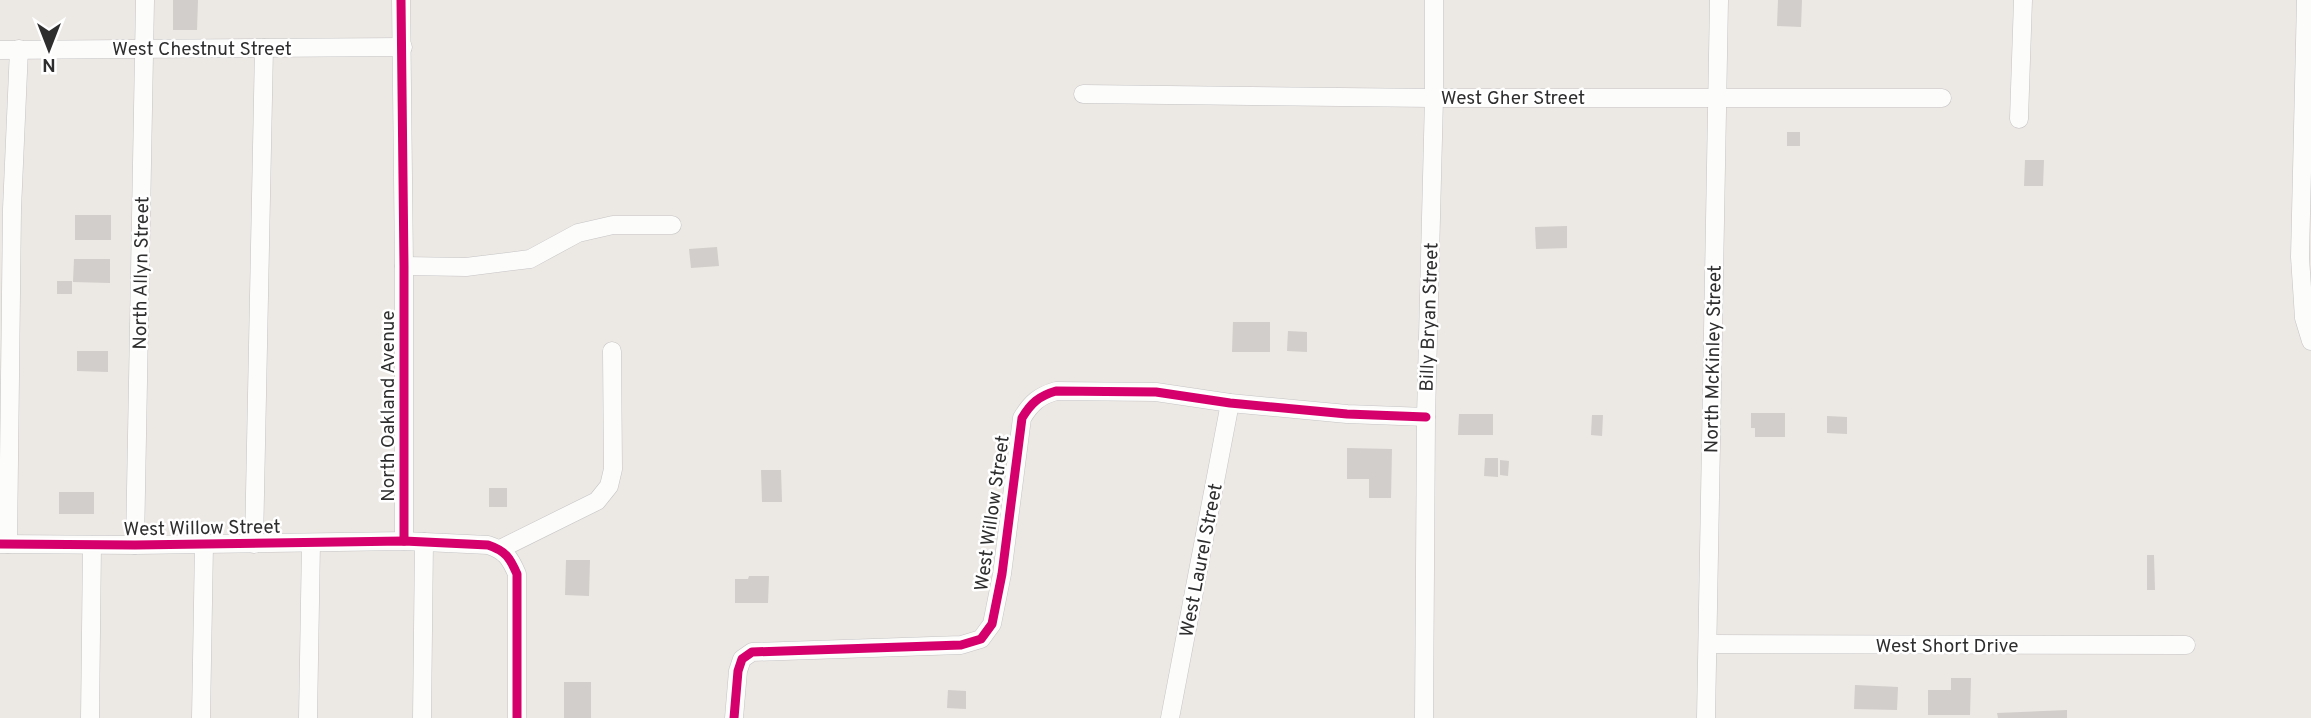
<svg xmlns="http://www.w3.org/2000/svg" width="2311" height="718" font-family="Overpass,sans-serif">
  <rect width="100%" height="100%" fill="#ece8e4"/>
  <g fill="#d1cecb">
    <path d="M173,0H198L197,30H173Z"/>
    <path d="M1778,0H1802L1801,27L1777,26Z"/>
    <rect x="1787" y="132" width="13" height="14"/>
    <path d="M2025,160H2044L2043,186H2024Z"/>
    <rect x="75" y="215" width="36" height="25"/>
    <path d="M1567,226V248L1536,249L1535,227Z"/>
    <path d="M717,247L719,266L691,268L689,249Z"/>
    <path d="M74,259H110V283L73,282Z"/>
    <rect x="57" y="281" width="15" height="13"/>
    <path d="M1233,322H1270V352H1232Z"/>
    <path d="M1288,331L1307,332V352L1287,351Z"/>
    <path d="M77,351H108V372L77,371Z"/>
    <path d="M1751,413H1785V437H1755V428H1751Z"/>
    <path d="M1459,414H1493V435H1458Z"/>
    <path d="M1592,415H1603L1602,436L1591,435Z"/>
    <path d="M1827,416L1847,417V434L1827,433Z"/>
    <path d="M1347,448L1392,449L1391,498H1369V479H1347Z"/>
    <path d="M1485,458H1498V477L1484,476Z"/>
    <path d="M1500,460L1509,461L1508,476L1500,475Z"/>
    <path d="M761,470H781L782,502H762Z"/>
    <rect x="489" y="488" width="18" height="19"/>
    <rect x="59" y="492" width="35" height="22"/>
    <path d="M2147,555H2154L2155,590H2147Z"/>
    <path d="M566,560H590L589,596L565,595Z"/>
    <path d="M749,576H769L768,603H735V579H748Z"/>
    <path d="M1951,678H1971L1970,715H1928V690H1951Z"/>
    <rect x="564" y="682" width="27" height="36"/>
    <path d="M1855,685L1898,687L1897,710L1854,709Z"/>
    <path d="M948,690L966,691V709L947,708Z"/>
    <path d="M2067,710V718H1998L1997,713Z"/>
  </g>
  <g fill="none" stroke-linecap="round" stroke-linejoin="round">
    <defs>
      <g id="minor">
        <path d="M401,0L404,266V541"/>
        <path d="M2306,0L2300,257L2304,318L2311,341"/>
        <path d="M0,50L403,47"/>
        <path d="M1083,94L1434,98H1942"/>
        <path d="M2019,119L2023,0"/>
        <path d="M404,266L466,267L530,259L578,233L613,225H672"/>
        <path d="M0,544L135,545L404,541L488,545C506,551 510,558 517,574V718"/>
        <path d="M8,544L12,209L19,49"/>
        <path d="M254,544L264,48"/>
        <path d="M135,545L145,0"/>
        <path d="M500,549L597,501L609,486L613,469L612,351"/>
        <path d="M1708,644L2186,645"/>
        <path d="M90,718L92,545"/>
        <path d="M201,718L204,545"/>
        <path d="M308,718L311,543"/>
        <path d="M422,718L424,542"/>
        <path d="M734,718L738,671L742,659L752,652L961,645L981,639L992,624L1002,574L1022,418C1031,403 1039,396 1056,391L1156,392L1230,403L1347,414L1426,417"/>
        <path d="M1170,718L1230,403"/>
        <path d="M1424,718L1426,417L1434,98V0"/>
        <path d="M1706,718L1719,0"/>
      </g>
    </defs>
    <use href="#minor" stroke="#c5c4c5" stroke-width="19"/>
    <use href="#minor" stroke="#fcfcfb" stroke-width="18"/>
    <defs>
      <g id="cycleway">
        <path d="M401,0L404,266V541"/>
        <path d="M0,544L135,545L404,541L488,545C506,551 510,558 517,574V718"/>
        <path d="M734,718L738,671L742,659L752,652L961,645L981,639L992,624L1002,574L1022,418C1031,403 1039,396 1056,391L1156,392L1230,403L1347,414L1426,417"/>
      </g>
    </defs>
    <use href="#cycleway" stroke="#fff" stroke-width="13"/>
    <use href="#cycleway" stroke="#d6006c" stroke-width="9"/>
  </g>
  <g text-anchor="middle" stroke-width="5" stroke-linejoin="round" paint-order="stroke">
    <g font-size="19" fill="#2e2e2e" stroke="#fff">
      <text x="202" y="55">West Chestnut Street</text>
      <text x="1513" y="104">West Gher Street</text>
      <text transform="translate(140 273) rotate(-89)" y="7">North Allyn Street</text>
      <text transform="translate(1428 317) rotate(-88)" y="7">Billy Bryan Street</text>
      <text transform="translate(1712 359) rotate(-89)" y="7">North McKinley Street</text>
      <text transform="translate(387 406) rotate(-90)" y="7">North Oakland Avenue</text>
      <text transform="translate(991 513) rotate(-82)" y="7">West Willow Street</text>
      <text transform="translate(202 527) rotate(-1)" y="7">West Willow Street</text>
      <text transform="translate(1200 560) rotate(-79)" y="7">West Laurel Street</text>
      <text x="1947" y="652">West Short Drive</text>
    </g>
  </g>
  <g transform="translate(49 49) rotate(180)" stroke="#ffffff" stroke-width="5" paint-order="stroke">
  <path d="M0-5L12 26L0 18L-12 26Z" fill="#2e2e2e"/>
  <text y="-10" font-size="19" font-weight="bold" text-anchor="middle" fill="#2e2e2e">N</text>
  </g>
</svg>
